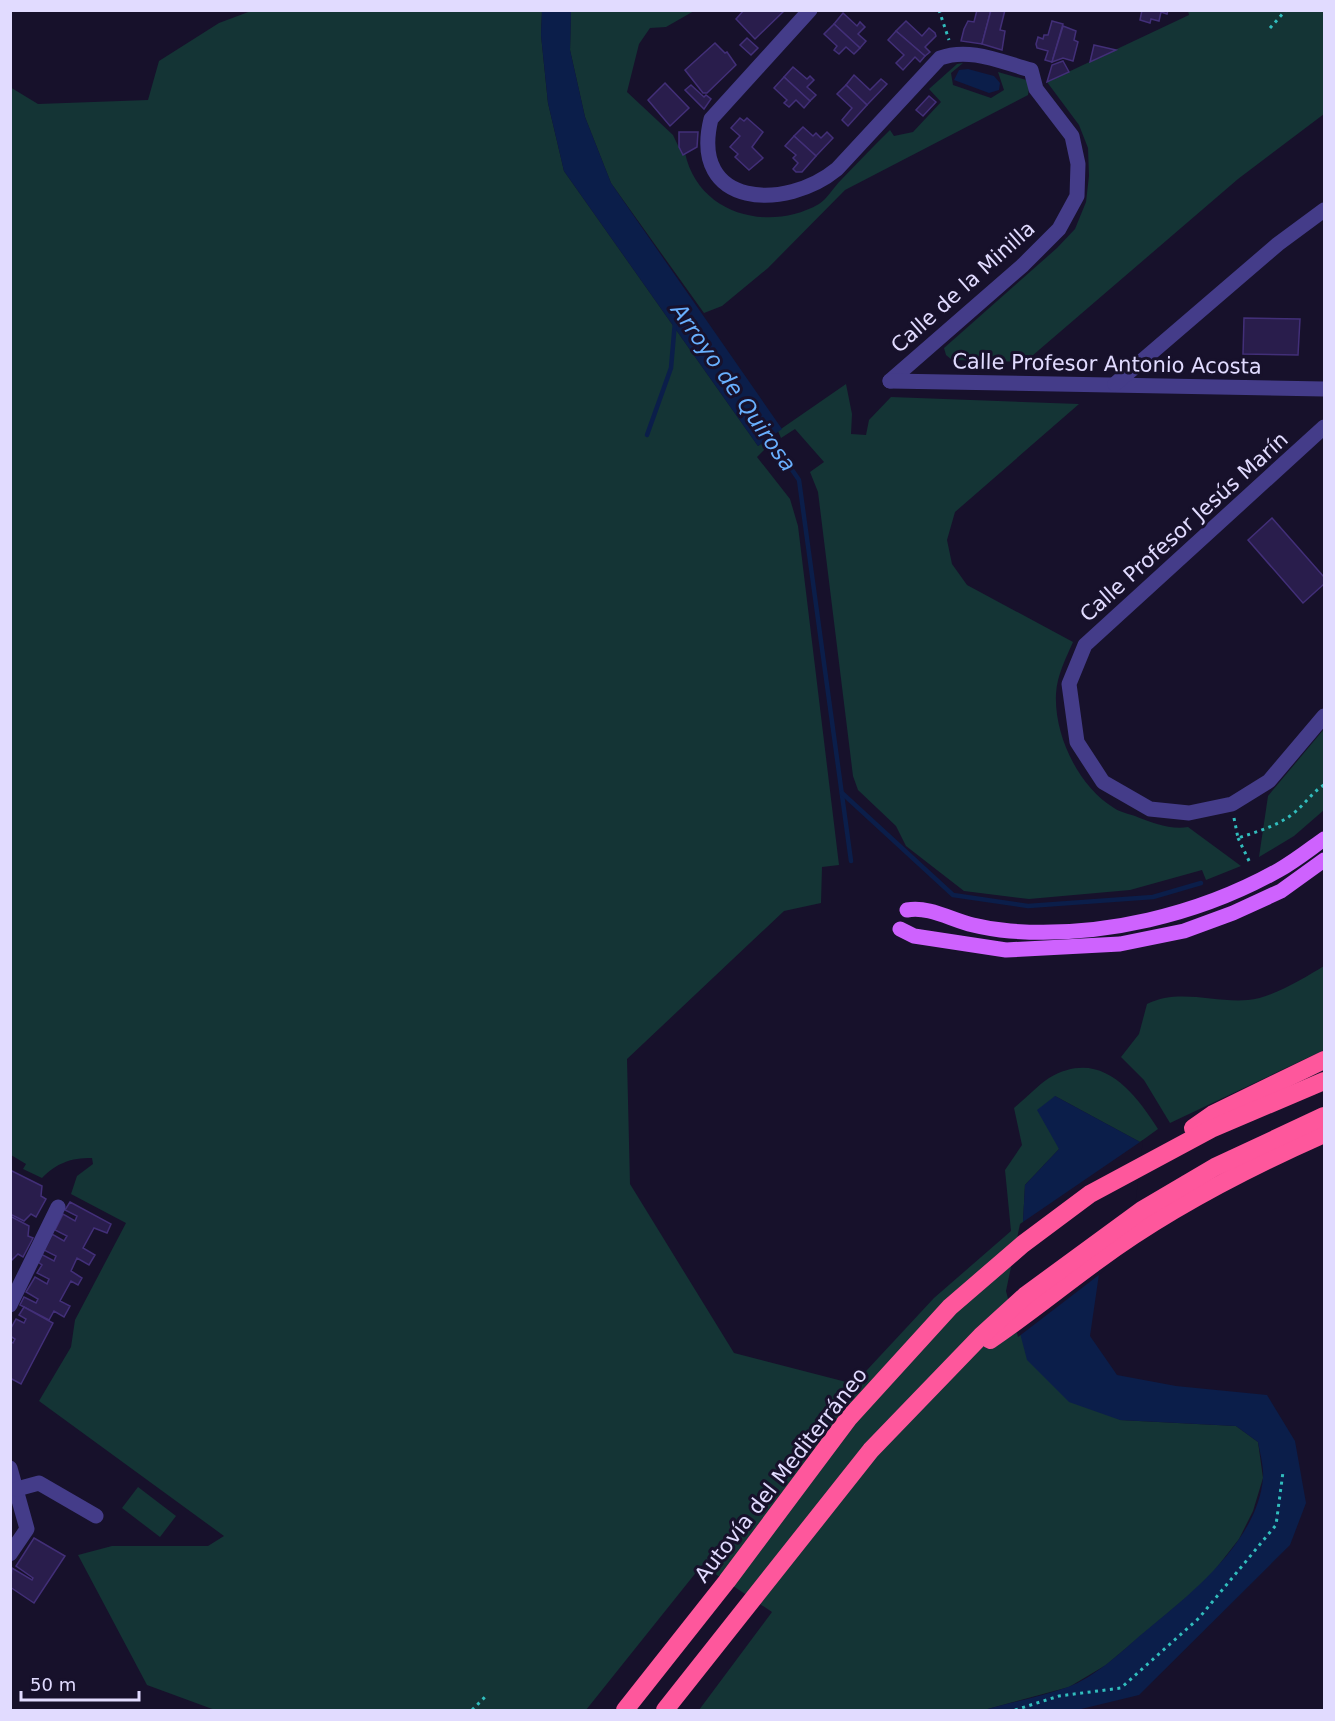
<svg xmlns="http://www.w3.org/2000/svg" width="1335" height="1721" font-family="'DejaVu Sans',sans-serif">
  <rect width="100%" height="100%" fill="#17112b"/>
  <g fill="#143435">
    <path d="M251,11H542L541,35L548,103L564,171L758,446L762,443L765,449L757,457L790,499L798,526L839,865L822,867L821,903L784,911L627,1059L630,1184L734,1353L854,1384L934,1298L1011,1231L1005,1170L1022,1145L1014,1108C1025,1099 1037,1086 1049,1078C1100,1048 1133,1090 1158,1129L1140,1142L1055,1096L1059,1149L1025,1185L1023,1222L1120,1420L1236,1426L1258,1442L1263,1478L1253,1511L1239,1539L1207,1580L1106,1665L1069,1687L984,1710H699L772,1612L702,1565L586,1710H215L147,1685L78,1555L112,1546H208L224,1536L39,1401L71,1347L75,1320L126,1223L71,1194L77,1176L93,1164L92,1158C70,1158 57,1163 42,1178L23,1169L26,1164L11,1155L10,87L38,104L148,100L159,61L219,23Z"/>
    <path d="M571,11H694L666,27L650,28L639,44L627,92L673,135L682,154L685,153C698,214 768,233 819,204C827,199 834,187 841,180C857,163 873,147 890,130L894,136L913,132L941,102L929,89L957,64L963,63L951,73L953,85L991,98L1004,90L998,72L1030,81L1028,95L845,190L768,268L722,306L704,313L611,183L585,117L570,50Z"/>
    <path d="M1188,11H1324V114L1238,179L1025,362L952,360L946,355L944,348L1057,248L1075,229L1086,202L1089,176L1088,148L1079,125L1047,82L1189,15Z"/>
    <path d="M846,384L852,414L851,434L866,435L869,420L891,397L1079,404L955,512L947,540L952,564L967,585L1073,642C1066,658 1057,675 1056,694C1054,735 1078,786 1114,808C1120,812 1129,814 1135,816C1152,823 1171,830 1188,827L1241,866L1206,880L1202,870L1130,890L1029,899L964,891L906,846L896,826L858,790L853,776L818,492L810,472L824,462L795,429L781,438L778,431Z"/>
    <path d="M1324,729V810L1294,836L1259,857L1268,796Z"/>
    <path d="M1324,966V1050L1170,1123L1144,1080L1121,1057L1139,1034L1147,1004C1179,988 1214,1003 1248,1000C1272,998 1304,978 1324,966Z"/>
    <path d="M138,1487L176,1516L160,1537L122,1508Z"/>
  </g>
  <g fill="#0b1e4a">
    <path d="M542,11H571L570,50L585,117L611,183L782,429L758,446L564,171L548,103L541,35Z"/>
    <path d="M968,69L994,76L1000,83L999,90L989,93L954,80L959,70Z"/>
    <path d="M1055,1096L1140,1142L1132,1205L1099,1274L1090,1336L1117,1375L1176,1386L1267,1395L1295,1441L1306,1503L1290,1545L1139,1695L1077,1710H984C1011,1702 1041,1697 1068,1687C1095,1677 1120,1653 1142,1634C1187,1597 1258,1542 1263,1478C1264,1467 1260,1453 1258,1442L1236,1426L1120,1420L1069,1402L1027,1360L1009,1291L1023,1222L1025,1185L1059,1149L1037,1110Z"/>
  </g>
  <path fill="#17112b" d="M1143,1140L1135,1206L1104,1271L1018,1337L1006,1291L1020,1224Z"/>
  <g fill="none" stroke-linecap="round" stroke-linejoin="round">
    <g stroke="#0b1e4a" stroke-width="4.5">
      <path d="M767,433L799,480L851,861"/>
      <path d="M647,435L671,368L675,322"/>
      <path d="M842,793L953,895L1028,906L1153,897L1201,883"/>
    </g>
  </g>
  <g fill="#291d4c" stroke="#422f78" stroke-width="1.5">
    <path d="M744,10H785L755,39L736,19Z"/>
    <path d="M977,10H991L982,44L961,41L964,29L968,21L974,22Z"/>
    <path d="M991,10H1005L1000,30L1005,31L1002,50L982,44Z"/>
    <path d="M1142,10H1168L1167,14L1161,12L1159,21L1151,19L1150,23L1140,20Z"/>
    <path d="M843,13L857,26L860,22L865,27L858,34L866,41L860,48L834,24Z"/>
    <path d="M906,21L922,36L929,28L935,33L936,36L925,47L930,52L925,56L896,31Z"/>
    <path d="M1052,21L1063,24L1052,62L1045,60L1048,51L1037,48L1036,44L1038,37L1043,39L1044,35H1048Z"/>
    <path d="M834,24L860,48L854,54L846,47L839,54L834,50L837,46L824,34Z"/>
    <path d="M1063,26L1076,31L1074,40L1078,42L1073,61L1063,58L1052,62Z"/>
    <path d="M896,31L925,56L920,62L915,57L903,70L896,63L904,55L888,40Z"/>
    <path d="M747,38L758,48L751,55L740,45Z"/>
    <path d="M715,43L725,53L727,52L736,65L707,93H703L685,70Z"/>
    <path d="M1094,45L1116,50L1090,62Z"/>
    <path d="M1063,61L1069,72L1047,82L1052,65Z"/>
    <path d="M793,67L807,79L810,76L814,80L807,87L816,95L810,101L784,77Z"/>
    <path d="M854,75L870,90L881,79L887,84L867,105L846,85Z"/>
    <path d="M784,77L810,101L804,108L796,100L789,107L784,103L787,100L774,88Z"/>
    <path d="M665,83L689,108L670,126L648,100Z"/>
    <path d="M691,85L704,97L706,95L711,99L704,109L685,90Z"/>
    <path d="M846,85L867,105L848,126L842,120L852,108L837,94Z"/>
    <path d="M929,96L936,102L923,116L916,110Z"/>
    <path d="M740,118L744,121L747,118L763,132L752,147L763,158L749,170L735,157L738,154L730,147L740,136L731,128Z"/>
    <path d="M803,127L813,136L816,133L821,138L827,132L833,138L816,156L794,136Z"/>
    <path d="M679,132H698L697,147L683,155L679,147Z"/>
    <path d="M794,136L816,156L802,172H796L793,169L798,163L793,158L796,155L785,146Z"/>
    <path d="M1244,318L1300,319L1298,355L1243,354Z"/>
    <path d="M1272,518L1324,577V584L1303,603L1248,540Z"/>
    <path d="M10,1170L42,1186L41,1196L46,1199L36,1217L31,1214L24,1221L10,1214Z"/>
    <path d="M70,1202L111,1224L107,1233L94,1228L83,1248L95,1255L89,1265L77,1258L71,1271L82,1278L78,1285L71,1281L60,1301L70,1306L64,1317L54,1311L49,1320L20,1305L24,1297L36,1303L38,1299L26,1292L35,1277L47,1284L49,1279L37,1273L42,1265L38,1262L41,1254L54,1261L56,1256L44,1250L52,1234L64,1241L67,1236L55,1230L63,1214L75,1221L77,1216L65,1210Z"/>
    <path d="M10,1216L29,1226L28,1236L33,1238L23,1257L18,1254L11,1261Z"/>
    <path d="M24,1307L53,1323L21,1384L10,1378V1341L13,1343L15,1339L10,1336V1330L16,1319L24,1323L26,1319L19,1315Z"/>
    <path d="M34,1538L65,1556L34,1603L10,1587L12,1568L32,1580L33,1578L16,1566Z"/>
  </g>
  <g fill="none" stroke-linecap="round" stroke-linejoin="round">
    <g stroke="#31bdbd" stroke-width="3" stroke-dasharray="3 4.5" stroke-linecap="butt">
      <path d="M939,10L949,40"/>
      <path d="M1270,28L1286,10"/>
      <path d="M1234,818L1238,838C1256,832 1274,827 1290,816C1303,807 1311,793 1324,785"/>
      <path d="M1238,838L1251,865"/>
      <path d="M472,1710L486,1696"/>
      <path d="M1015,1710L1059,1696L1121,1688L1199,1618L1276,1525L1283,1472"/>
    </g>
    <g stroke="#443c89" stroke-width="15">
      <path d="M810,10L711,119C689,208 786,211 837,169L940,58C970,47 1001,62 1031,70L1036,89L1072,136L1078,164L1077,196L1059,229L1023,265L890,381"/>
      <path d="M890,381L1324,389"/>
      <path d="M1115,384L1278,244L1324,210"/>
      <path d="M1324,427L1085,645L1069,684L1077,742L1103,782L1150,809L1189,813L1232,804L1269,781L1324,716"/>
      <path d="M10,1305L58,1207"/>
      <path d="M10,1468L27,1529L10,1554"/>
      <path d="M17,1489L39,1483L96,1516"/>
    </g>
    <g stroke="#ce62fe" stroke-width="15">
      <path d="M907,910C930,906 951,920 973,925C985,928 998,930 1010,931C1101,938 1199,915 1279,870C1295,861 1310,849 1324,839"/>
      <path d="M900,929L914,936L1006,950L1120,944L1184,931L1233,913L1281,891L1324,860"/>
    </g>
    <g stroke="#fe579c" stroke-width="18">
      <path d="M1193,1128L1213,1114L1324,1060"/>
      <path d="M990,1340C1027,1315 1061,1287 1097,1261C1167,1209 1245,1169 1324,1134"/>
      <path d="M625,1710L727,1581L848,1419L950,1307L1023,1244L1090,1194L1211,1129L1324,1081"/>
      <path d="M665,1710L871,1450L981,1336L1026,1295L1142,1210L1215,1167L1324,1116"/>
    </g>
  </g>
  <g text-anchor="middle" stroke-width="6" stroke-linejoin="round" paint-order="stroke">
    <g font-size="21" fill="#e1dbff" stroke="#17112b">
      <text transform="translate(963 287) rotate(-42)" y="7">Calle de la Minilla</text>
      <text transform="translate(1107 364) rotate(1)" y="7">Calle Profesor Antonio Acosta</text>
      <text transform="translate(1184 527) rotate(-42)" y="7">Calle Profesor Jesús Marín</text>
      <text transform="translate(781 1475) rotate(-52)" y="7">Autovía del Mediterráneo</text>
    </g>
    <g font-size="22" font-style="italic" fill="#69b0fe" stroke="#17112b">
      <text transform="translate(734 387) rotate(55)" y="8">Arroyo de Quirosa</text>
    </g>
  </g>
  <rect width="1335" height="1721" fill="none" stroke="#e1dbff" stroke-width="24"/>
  <path d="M21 1691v9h118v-9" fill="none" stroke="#e1dbff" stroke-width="3"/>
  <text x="30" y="1691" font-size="18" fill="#e1dbff" stroke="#17112b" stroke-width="4.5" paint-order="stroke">50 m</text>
</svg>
